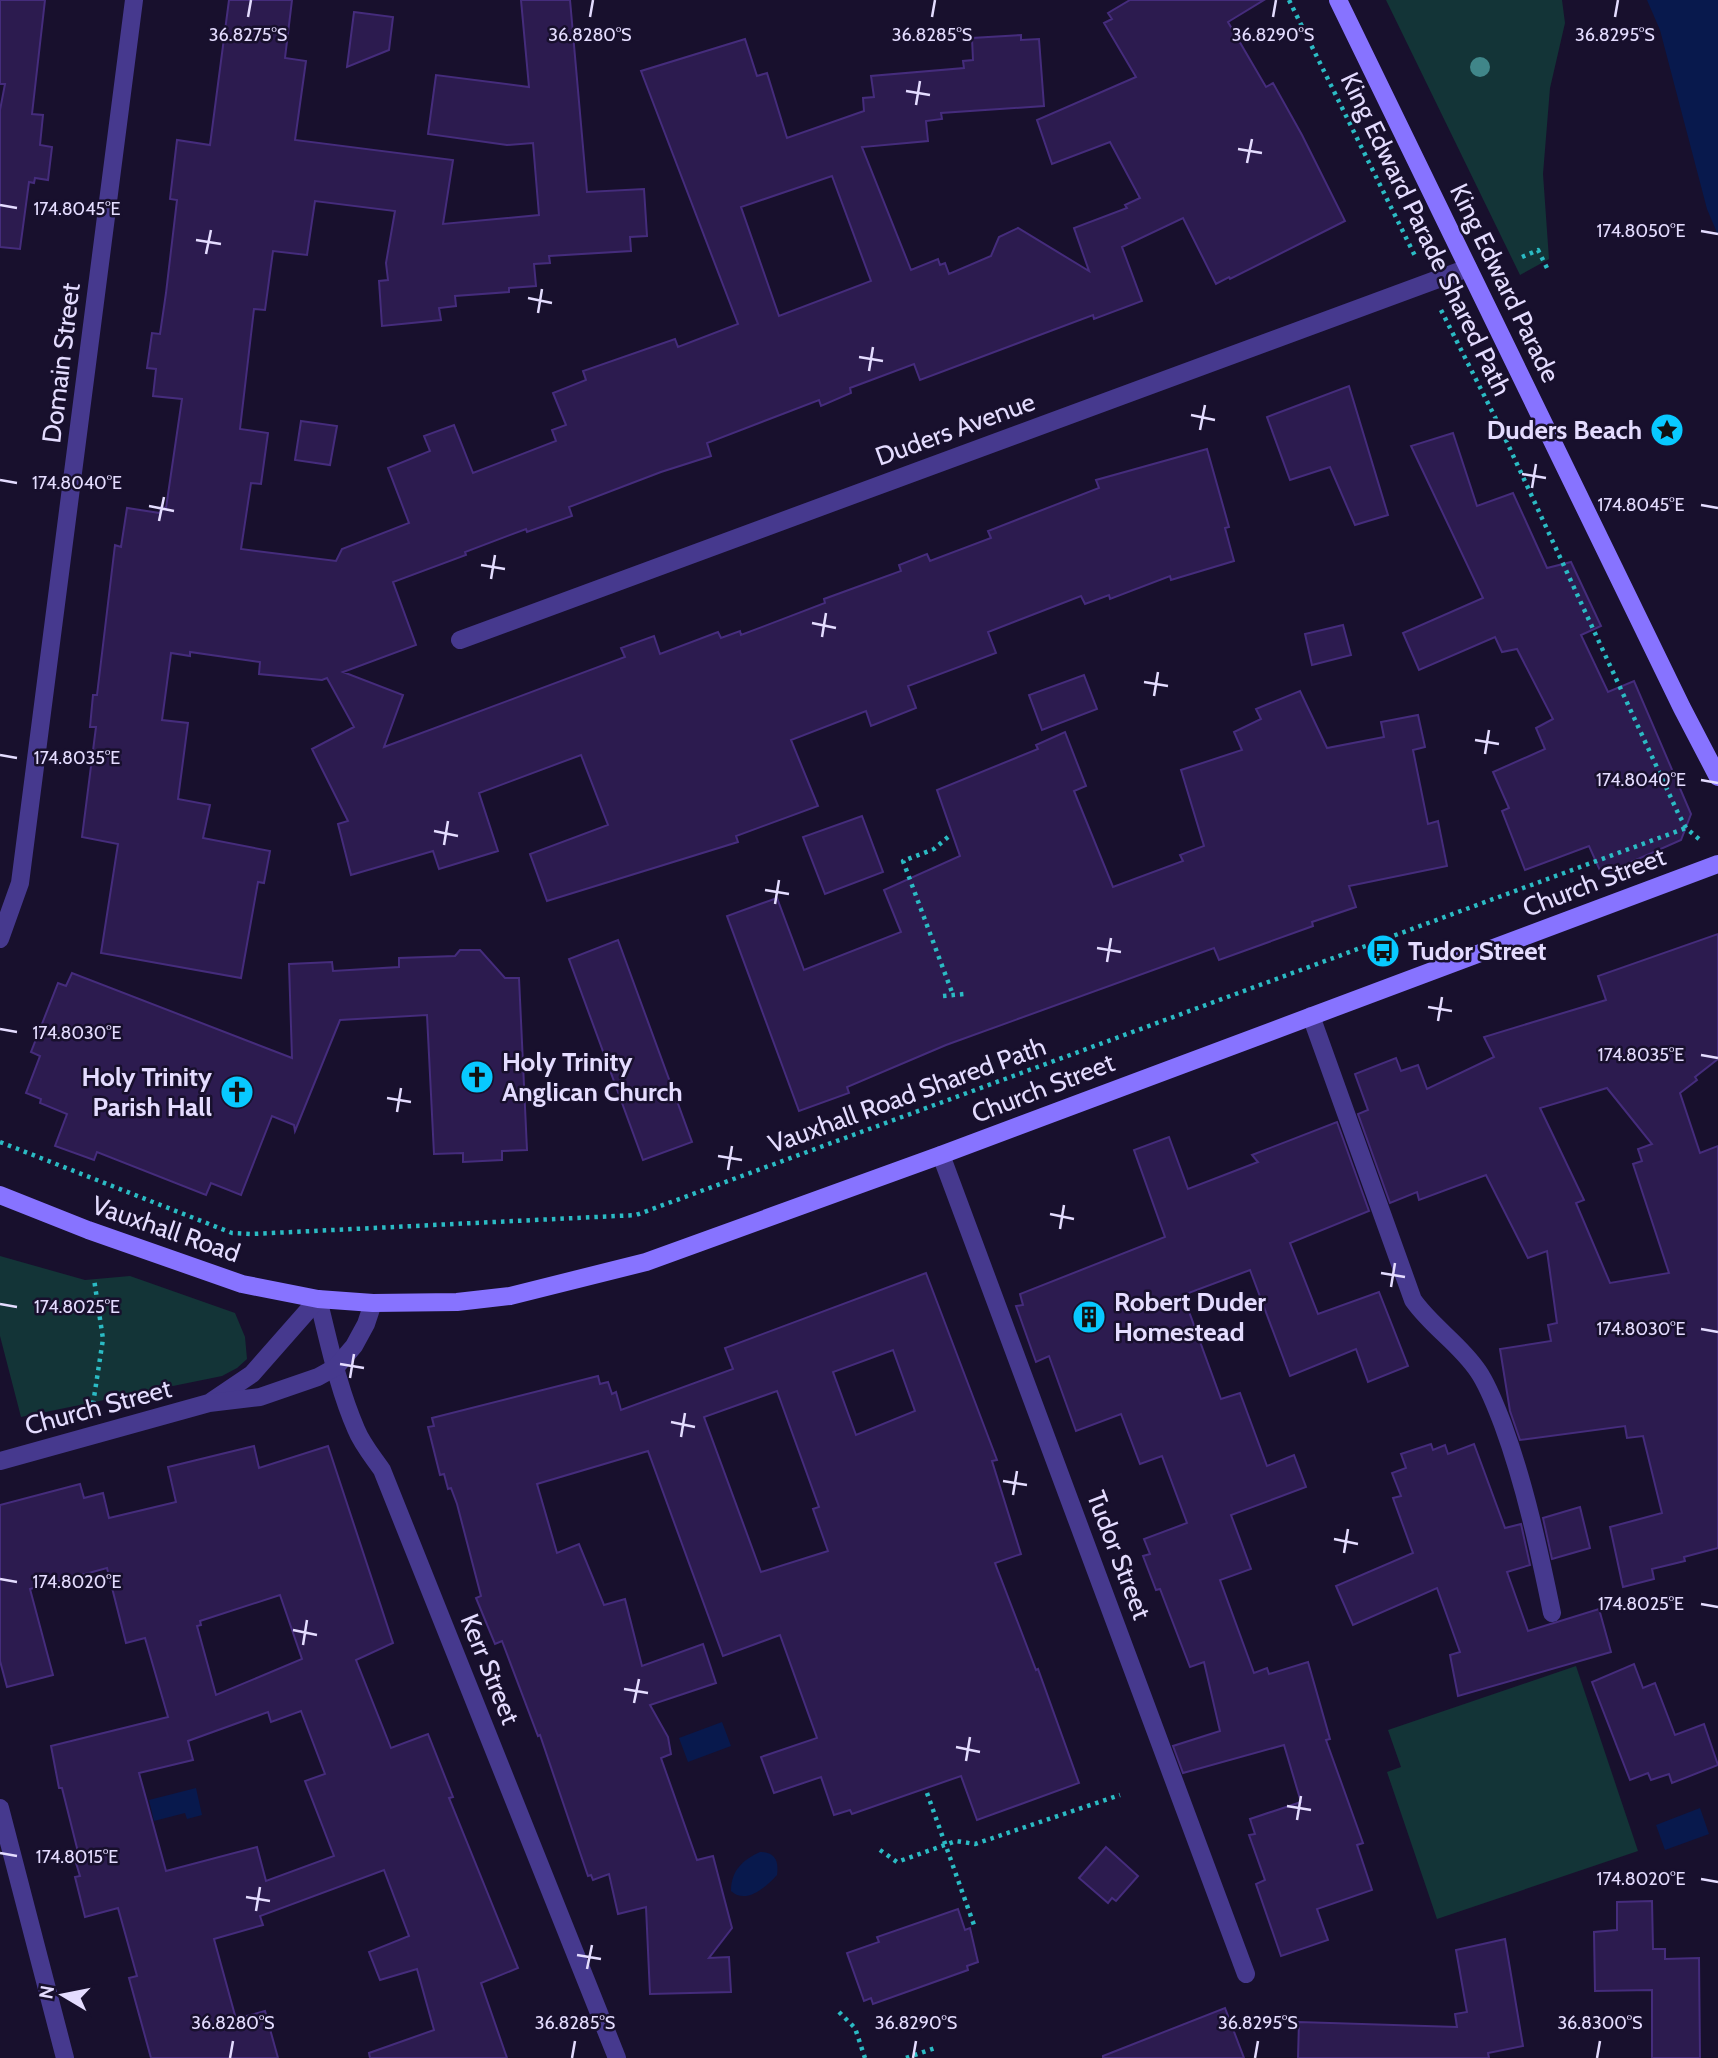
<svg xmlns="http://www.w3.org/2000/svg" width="1718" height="2058" font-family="Cabin,sans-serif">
  <rect width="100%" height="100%" fill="#18102d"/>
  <g fill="#133437">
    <path d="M1386,0H1562L1565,23L1550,88L1543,174L1549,259L1520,275Z"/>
    <path d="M0,1256L85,1280L130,1276L235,1313L245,1337L247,1359L237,1368L222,1376L21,1417L0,1336Z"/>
    <path d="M1576,1666L1638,1851L1437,1919L1387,1772L1401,1767L1388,1730Z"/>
  </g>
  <g fill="#08194d">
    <path d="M1647,0H1718V235L1707,209L1660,30Z"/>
    <path d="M722,1722L731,1746L688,1762L679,1738Z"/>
    <path d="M196,1788L202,1815L187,1819L185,1813L154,1821L149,1800Z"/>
    <path d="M1700,1808L1709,1834L1665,1850L1656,1825Z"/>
    <path d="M760,1852C775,1852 779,1861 777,1875C766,1887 746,1905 731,1891C731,1870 743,1860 760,1852Z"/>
  </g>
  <g fill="#2c1b4f" stroke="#452c7c" stroke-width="2" fill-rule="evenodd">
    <path d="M0,0H45L32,114L43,115L40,145L52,147L48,180L35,178L34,183L29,182L20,249L0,247V110L5,84H0Z"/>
    <path d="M229,0H292L285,58L306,61L295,140L453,160L443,224L539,215L533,143L507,145L428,134L436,75L529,87L521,0H570L587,192L644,189L647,236L630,237L631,251L549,256L550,263L534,264L536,286L509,288V292L455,296L456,306L439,308L441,320L382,326L379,281L388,280L386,263L395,211L315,201L307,255L273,251L265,310L254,309L240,429L268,433L261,484L251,483L241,549L336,561L342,549L409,523L388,468L430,451L424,436L454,425L473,473L556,441L552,430L566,425L553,393L586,380L583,371L675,339L678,347L738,324L641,71L745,39L757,76L767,73L787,138L864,111L863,98L874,97L871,76L964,68L963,61L973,60L972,38L1021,35V40L1039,39L1044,106L941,113L942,119L926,121L928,141L862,147L911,270L938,259L940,265L945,263L949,274L991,256L999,237L1018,228L1089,271L1074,228L1127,208L1125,205L1140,198L1110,142L1052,164L1037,120L1136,77L1104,23L1112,19L1108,13L1130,0H1264L1228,22L1266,87L1273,83L1302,135L1345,221L1230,279L1229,277L1216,284L1183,218L1122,247L1142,301L1094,319L1093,315L920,380L914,364L850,388L851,393L821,406L819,400L707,443L711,456L661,472L569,507L572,516L527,532L526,529L465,552L466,555L393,582L416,645L343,672L403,695L384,747L625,657L621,648L654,636L660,654L718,632L721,638L740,631L741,635L825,603L824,599L901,571L899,565L927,554L930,561L991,538L988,531L1099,488L1096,480L1207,449L1229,527L1225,528L1234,561L1171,580L1170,576L1110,599L1109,595L1085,604L1081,596L988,632L996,653L908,686L916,708L871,726L866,711L791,740L818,806L736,836L738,842L547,901L530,854L608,825L581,755L479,793L498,851L439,869L433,851L351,875L338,824L348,821L312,749L354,727L327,678L322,680L259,674L260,662L190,652V656L171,653L162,720L188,723L178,799L210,805L203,838L270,851L264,883L258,882L241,978L101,953L118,844L82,837L96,727H90L93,695H97L115,545L121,547L127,508L160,513L161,507L166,508L182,399L153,396L156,369L147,368L152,333L160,334L166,293L177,200L170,199L177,140L210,145ZM832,176L871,281L779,316L741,207Z"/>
    <path d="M354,12L393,17L389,50L347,67Z"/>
    <path d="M1349,386L1388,515L1355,525L1330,467L1290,480L1267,417Z"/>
    <path d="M301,421L337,426L330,465L295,460Z"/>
    <path d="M1453,433L1477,506L1513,493L1547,568L1571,562L1601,626L1581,635L1608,692L1634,681L1691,814L1681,840L1602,875L1589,846L1525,870L1502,811L1509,808L1493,772L1545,749L1536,728L1553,719L1517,649L1502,652L1495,637L1419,670L1403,633L1483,598L1411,446Z"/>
    <path d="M1343,625L1351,655L1312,665L1305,634Z"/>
    <path d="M1084,675L1097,709L1042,730L1029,695Z"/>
    <path d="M1300,691L1327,748L1384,737L1381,722L1418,715L1425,747L1413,750L1428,824L1438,821L1447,866L1349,886L1356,907L1312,922L1313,926L1219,960L1214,948L946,1045L847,1087L849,1093L799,1111L727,916L777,898L804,970L901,932L884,890L960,856L937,790L1038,749L1036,745L1065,732L1086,786L1074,791L1113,887L1183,861L1180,855L1204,846L1181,770L1242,750L1234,732L1261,719L1256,709Z"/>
    <path d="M862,816L883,872L825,894L803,837Z"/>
    <path d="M1718,934V1059L1695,1077L1697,1080L1680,1093L1700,1153L1718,1146V1548L1684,1557L1685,1561L1652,1569L1654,1579L1623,1587L1610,1527L1662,1513L1643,1436L1627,1438L1625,1426L1520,1440L1510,1411L1500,1349L1551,1341L1548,1325L1557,1323L1547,1251L1528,1258L1486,1175L1419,1200L1417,1192L1390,1203L1358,1114L1368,1110L1355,1074L1396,1058L1401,1071L1418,1065L1427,1089L1494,1057L1484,1037L1606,1000L1598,976ZM1607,1088L1652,1144L1638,1149L1642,1161L1633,1164L1669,1273L1610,1283L1576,1203L1584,1200L1540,1108Z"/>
    <path d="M618,940L692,1142L643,1160L569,959Z"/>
    <path d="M460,950H480L505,978H519L527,1150L502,1151V1160L463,1162V1153L434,1154L427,1015L340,1020L295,1131L294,1125L272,1116L241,1195L211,1183L206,1195L97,1152L94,1160L55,1146L67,1114L40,1103L41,1099L26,1093L40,1056L31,1052L58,983L66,986L72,973L292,1058L289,964L332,962L333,971L399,967V958L455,956Z"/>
    <path d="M1337,1122L1369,1211L1290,1243L1318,1314L1379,1292L1408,1366L1368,1382L1356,1349L1290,1376L1250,1270L1183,1295L1221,1399L1240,1393L1267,1466L1294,1455L1306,1487L1231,1515L1251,1569L1220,1580L1254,1673L1267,1668L1269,1674L1308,1662L1330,1739L1326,1740L1363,1843L1357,1845L1372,1890L1317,1909L1328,1940L1281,1956L1256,1884L1265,1880L1249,1835L1255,1834L1250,1819L1301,1802L1284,1745L1183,1773L1173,1746L1220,1731L1204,1662L1190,1667L1160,1589L1156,1590L1143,1556L1150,1554L1144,1539L1187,1523L1162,1456L1140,1464L1121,1414L1076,1431L1049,1356L1036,1362L1016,1306L1023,1305L1020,1294L1165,1237L1134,1150L1169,1137L1188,1189L1258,1162L1252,1155Z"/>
    <path d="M926,1273L997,1460L992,1461L1021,1554L995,1563L1036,1670L1038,1669L1079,1783L977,1820L961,1776L852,1814L850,1810L834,1815L821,1777L774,1793L761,1757L817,1738L780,1635L723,1656L648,1451L537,1484L557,1553L579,1544L604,1605L625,1599L642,1666L703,1644L716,1683L650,1705L668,1737L671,1754L661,1758L697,1860L713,1856L732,1928L709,1958L729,1957L731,1992L650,1994L646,1907L618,1914L609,1874L593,1880L591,1875L588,1876L540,1735L538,1736L502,1641L495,1644L476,1598L481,1596L457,1504L451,1488L448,1489L444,1474L440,1475L428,1427L434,1426L432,1418L598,1376L600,1384L608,1382L612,1394L616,1392L621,1410L733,1369L725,1348ZM893,1350L915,1411L856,1435L833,1372ZM777,1391L819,1507L813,1509L828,1551L761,1572L704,1417Z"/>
    <path d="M1431,1444L1433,1450L1445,1445L1448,1454L1474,1444L1505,1528L1521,1524L1530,1565L1507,1572L1528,1631L1599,1609L1611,1652L1458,1696L1450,1655L1460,1652L1437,1588L1353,1625L1336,1586L1413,1553L1393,1498L1401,1496L1392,1473L1406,1468L1401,1454Z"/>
    <path d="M254,1446L259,1468L328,1446L393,1643L356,1660L391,1748L428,1734L453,1797L449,1798L518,1968L481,1983L507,2058H370L369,2053L434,2030L417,1969L380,1980L369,1952L409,1936L384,1870L260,1916L263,1925L214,1939L236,2019L265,2011L278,2058H151L129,1978L137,1976L118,1908L85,1917L75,1877L80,1876L73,1853L78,1852L62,1788H59L51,1746L168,1717L145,1638L126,1643L107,1568L30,1589L53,1675L7,1687L0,1661V1505L80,1484L84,1498L103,1493L109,1518L176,1502L168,1467ZM280,1595L302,1659L216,1695L197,1626L201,1625L200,1621ZM301,1711L325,1774L305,1781L334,1856L266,1881L257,1847L166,1871L139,1773L193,1760L188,1741L268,1712L271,1722Z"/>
    <path d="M1580,1507L1590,1548L1552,1559L1543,1518Z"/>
    <path d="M1634,1664L1643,1688L1655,1683L1675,1735L1704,1724L1718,1765L1672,1783L1669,1774L1651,1780L1648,1773L1630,1780L1592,1682Z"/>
    <path d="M1106,1847L1138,1876L1116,1901L1112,1898L1108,1903L1079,1878Z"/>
    <path d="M1652,1901L1653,1949H1665V1959L1699,1958L1700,2058H1652V1990L1595,1991L1594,1932L1617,1930V1902Z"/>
    <path d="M958,1909L965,1930L970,1928L978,1962L967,1966L968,1970L873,2004L871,1998L864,2001L847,1953L879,1942L877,1937Z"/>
    <path d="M1505,1939L1523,2046L1488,2053L1489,2058H1298L1299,2022L1457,2027L1455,2014L1467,2012L1456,1950Z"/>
    <path d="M1225,2008L1244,2058H1103V2056Z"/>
  </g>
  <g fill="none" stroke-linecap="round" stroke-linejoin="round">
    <g stroke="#2bbbc4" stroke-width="4.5" stroke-dasharray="3.5 5" stroke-linecap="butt">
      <path d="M1289,0L1416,258"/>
      <path d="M1522,257L1538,250L1548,270"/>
      <path d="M1441,310L1499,425L1678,813L1686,828L1699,839"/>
      <path d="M948,837L934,849L903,861L953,995"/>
      <path d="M943,996L964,994"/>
      <path d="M0,1142L232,1233L252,1234L636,1215L1686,828"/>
      <path d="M93,1404L103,1339L94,1279"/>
      <path d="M927,1793L974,1925"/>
      <path d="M880,1850L897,1862L956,1841L975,1844L1120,1795"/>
      <path d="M839,2012L855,2028L865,2058"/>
      <path d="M906,2058L935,2048"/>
    </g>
    <path stroke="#46398e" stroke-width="18" d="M1311,1016L1413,1300C1432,1327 1460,1344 1478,1371C1489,1387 1496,1407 1503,1425C1525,1485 1539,1550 1552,1613"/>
    <g stroke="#46398e" stroke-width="18">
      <path d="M460,640L1468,268"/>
      <path d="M0,939L20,883L134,0"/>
      <path d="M941,1155L1246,1974"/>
      <path d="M318,1299C329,1342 338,1388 356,1429C362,1444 373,1457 382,1470L617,2058"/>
      <path d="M212,1401L252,1374L318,1299"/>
      <path d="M0,1461L209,1403L260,1397L318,1377L336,1367L354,1346L366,1324L373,1303"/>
      <path d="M0,1808L65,2058"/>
    </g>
    <g stroke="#8773ff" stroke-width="18">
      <path d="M1338,0L1682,708L1718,777"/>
      <path d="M0,1195L88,1230L242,1284L318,1299L373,1303L457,1302L510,1296L646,1262L941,1155L1718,864"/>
    </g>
  </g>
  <circle fill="#408689" cx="1480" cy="67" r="10"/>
  <path fill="none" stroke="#e4dcff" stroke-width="2.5" d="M248,17L251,0M590,17L593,0M932,17L935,0M1273,17L1276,0M1615,17L1618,0M906,91L930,95M916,105L920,81M1238,149L1262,153M1247,163L1252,139M0,205L17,208M1701,231L1718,234M196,240L221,244M206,254L211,230M528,298L552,303M538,313L542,289M859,357L883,361M869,371L873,347M1191,415L1215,420M1200,430L1205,405M1522,474L1546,478M0,480L17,483M1532,488L1536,464M1701,505L1718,508M149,506L174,511M159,521L164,497M481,565L505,569M491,579L495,555M812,623L836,628M822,637L826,613M1144,682L1168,686M1154,696L1158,672M1475,740L1499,744M1485,754L1489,730M0,755L17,758M1701,780L1718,783M434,831L458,836M444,845L448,821M765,890L789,894M775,904L779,880M1097,948L1121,952M1107,962L1111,938M1428,1007L1452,1011M1438,1021L1442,997M0,1029L17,1032M1701,1055L1718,1058M387,1098L411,1102M397,1112L401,1088M718,1156L742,1160M728,1170L732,1146M1050,1214L1074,1219M1060,1229L1064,1205M1381,1273L1405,1277M1391,1287L1395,1263M0,1304L17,1307M1701,1329L1718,1332M340,1364L364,1368M350,1378L354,1354M671,1422L695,1427M681,1437L685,1413M1003,1481L1027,1485M1013,1495L1017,1471M1334,1539L1358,1544M1344,1553L1348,1529M0,1579L17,1582M1701,1604L1718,1607M293,1630L317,1635M303,1645L307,1620M624,1689L648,1693M634,1703L639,1679M956,1747L980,1752M966,1761L970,1737M1287,1806L1311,1810M1297,1820L1301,1796M0,1853L17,1856M1701,1879L1718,1882M246,1897L270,1901M256,1911L260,1887M577,1955L601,1959M587,1969L592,1945M230,2058L233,2041M572,2058L575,2041M913,2058L916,2041M1255,2058L1258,2041M1597,2058L1600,2041"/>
  <defs>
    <symbol id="sight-disc" viewBox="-11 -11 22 22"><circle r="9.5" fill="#08c9ff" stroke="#18102d"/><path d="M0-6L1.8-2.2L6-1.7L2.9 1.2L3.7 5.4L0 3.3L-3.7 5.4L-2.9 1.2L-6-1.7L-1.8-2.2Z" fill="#111"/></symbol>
    <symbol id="bus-disc" viewBox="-11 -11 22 22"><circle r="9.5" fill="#08c9ff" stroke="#18102d"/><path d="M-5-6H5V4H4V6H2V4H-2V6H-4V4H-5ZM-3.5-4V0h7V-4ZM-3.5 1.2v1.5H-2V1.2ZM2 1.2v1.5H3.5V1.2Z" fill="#111"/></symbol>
    <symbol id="church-disc" viewBox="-11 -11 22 22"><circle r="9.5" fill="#08c9ff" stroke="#18102d"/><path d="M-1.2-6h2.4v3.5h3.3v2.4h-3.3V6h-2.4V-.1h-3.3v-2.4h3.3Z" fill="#111"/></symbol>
    <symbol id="building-disc" viewBox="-11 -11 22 22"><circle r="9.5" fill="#08c9ff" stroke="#18102d"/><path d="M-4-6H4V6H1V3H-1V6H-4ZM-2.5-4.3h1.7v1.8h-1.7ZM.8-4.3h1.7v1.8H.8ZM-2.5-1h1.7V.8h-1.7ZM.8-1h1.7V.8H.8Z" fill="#111"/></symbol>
  </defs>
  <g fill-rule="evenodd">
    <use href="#sight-disc" x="1648" y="411" width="38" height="38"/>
    <use href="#bus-disc" x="1364" y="932" width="38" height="38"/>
    <use href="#church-disc" x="458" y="1058" width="38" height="38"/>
    <use href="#church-disc" x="218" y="1073" width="38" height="38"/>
    <use href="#building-disc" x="1070" y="1298" width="38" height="38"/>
  </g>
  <g text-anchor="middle" stroke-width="5" stroke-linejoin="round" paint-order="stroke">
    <g font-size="26" fill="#e4dcff" stroke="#18102d">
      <text transform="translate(1426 234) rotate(64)" y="9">King Edward Parade Shared Path</text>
      <text transform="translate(1505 283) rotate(64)" y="9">King Edward Parade</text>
      <text transform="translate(61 363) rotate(-83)" y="9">Domain Street</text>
      <text transform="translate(955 429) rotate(-20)" y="9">Duders Avenue</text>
      <text transform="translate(1594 882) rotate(-21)" y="9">Church Street</text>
      <text transform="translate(1043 1088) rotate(-21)" y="9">Church Street</text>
      <text transform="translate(907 1095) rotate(-20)" y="9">Vauxhall Road Shared Path</text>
      <text transform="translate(166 1229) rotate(19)" y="9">Vauxhall Road</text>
      <text transform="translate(98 1407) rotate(-15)" y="9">Church Street</text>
      <text transform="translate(1119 1555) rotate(69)" y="9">Tudor Street</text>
      <text transform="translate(490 1669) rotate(68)" y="9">Kerr Street</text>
    </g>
    <g font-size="26" font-weight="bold" fill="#e4dcff" stroke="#18102d" text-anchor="start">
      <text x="1642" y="439" text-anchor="end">Duders Beach</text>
      <text x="1408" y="960">Tudor Street</text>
      <text x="502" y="1071">Holy Trinity<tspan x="502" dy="30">Anglican Church</tspan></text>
      <text x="212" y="1086" text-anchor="end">Holy Trinity<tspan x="212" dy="30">Parish Hall</tspan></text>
      <text x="1114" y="1311">Robert Duder<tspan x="1114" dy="30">Homestead</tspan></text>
    </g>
  </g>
  <g font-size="18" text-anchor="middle" fill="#e4dcff" stroke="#18102d" stroke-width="5" stroke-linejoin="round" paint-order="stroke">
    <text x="248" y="41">36.8275°S</text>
    <text x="590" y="41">36.8280°S</text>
    <text x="932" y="41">36.8285°S</text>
    <text x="1273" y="41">36.8290°S</text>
    <text x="1615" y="41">36.8295°S</text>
    <text x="77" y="215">174.8045°E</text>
    <text x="1641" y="237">174.8050°E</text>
    <text x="77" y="489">174.8040°E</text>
    <text x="1641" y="511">174.8045°E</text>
    <text x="77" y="764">174.8035°E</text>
    <text x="1641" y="786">174.8040°E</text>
    <text x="77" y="1039">174.8030°E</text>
    <text x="1641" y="1061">174.8035°E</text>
    <text x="77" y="1313">174.8025°E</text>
    <text x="1641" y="1335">174.8030°E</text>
    <text x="77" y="1588">174.8020°E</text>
    <text x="1641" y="1610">174.8025°E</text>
    <text x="77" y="1863">174.8015°E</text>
    <text x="1641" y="1885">174.8020°E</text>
    <text x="233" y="2029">36.8280°S</text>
    <text x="575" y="2029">36.8285°S</text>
    <text x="916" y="2029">36.8290°S</text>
    <text x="1258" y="2029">36.8295°S</text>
    <text x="1600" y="2029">36.8300°S</text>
  </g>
  <g transform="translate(63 1995) rotate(280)" stroke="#18102d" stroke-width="5" paint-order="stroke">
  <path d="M0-5L12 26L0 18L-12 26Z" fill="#e4dcff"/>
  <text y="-10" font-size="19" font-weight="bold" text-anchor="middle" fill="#e4dcff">N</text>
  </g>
</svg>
